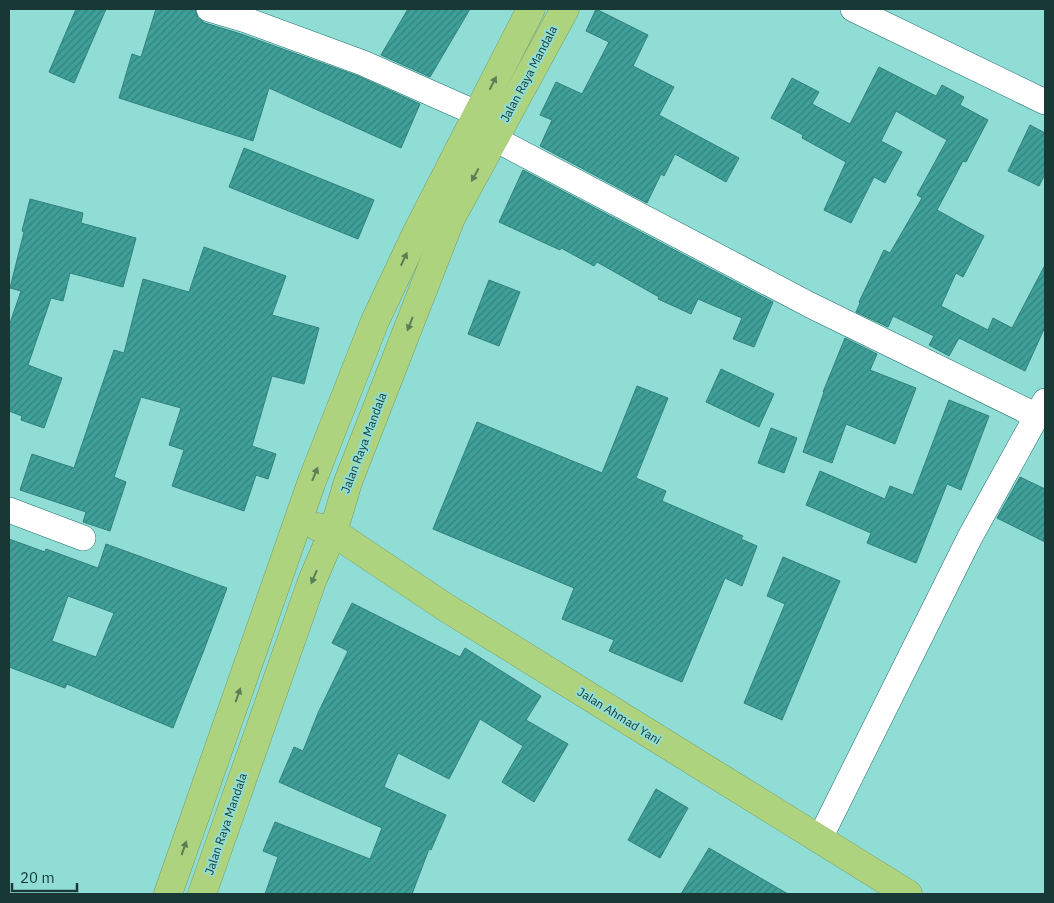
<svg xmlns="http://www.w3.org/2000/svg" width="1054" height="903" font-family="'IBM Plex Sans',sans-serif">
  <defs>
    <pattern id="building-hatch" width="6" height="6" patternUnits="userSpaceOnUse" patternTransform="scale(1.25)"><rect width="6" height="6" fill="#3fa099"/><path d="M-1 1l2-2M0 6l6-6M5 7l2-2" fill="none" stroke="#34837e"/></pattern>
  </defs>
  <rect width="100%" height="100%" fill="#90ddd6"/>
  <g fill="url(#building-hatch)" stroke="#32817b" fill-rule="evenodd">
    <path d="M76,9H106L74,83L49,72Z"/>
    <path d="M156,9H195L198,18L205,23L241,34L358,76L420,104L401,148L269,88L253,141L119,98L132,54L141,57Z"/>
    <path d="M408,9H470L430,77L381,55Z"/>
    <path d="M596,9L648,35L633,66L674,87L659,115L739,158L726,182L675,154L664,176L661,174L647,203L540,146L552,120L540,115L556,82L582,94L609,42L586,31Z"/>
    <path d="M879,67L936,96L942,85L964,97L960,105L988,120L966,162L963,161L937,210L984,236L963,277L956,273L941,306L988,330L993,318L1012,328L1045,265V327L1025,371L959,338L949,356L929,345L934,336L893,316L888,327L856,312L860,303L859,302L884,250L890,253L922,198L917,195L947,140L896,111L881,141L902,152L885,183L874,177L851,223L824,210L846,162L802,138L803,135L771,118L792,78L819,92L812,104L850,124Z"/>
    <path d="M1030,125L1045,133V174L1039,186L1008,171Z"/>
    <path d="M244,148L374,200L358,239L229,187Z"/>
    <path d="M523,170L773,302L754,347L733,339L742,318L698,299L691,314L658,299L659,297L597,262L594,266L561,248L560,250L499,222Z"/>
    <path d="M30,199L83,213L81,223L136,238L123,287L70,273L63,301L51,298L28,365L62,378L44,428L21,420L22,416L9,411V326L21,291L10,288L24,232L22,231Z"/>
    <path d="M204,247L286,276L272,315L319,328L304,384L272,376L252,446L276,454L268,479L256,475L244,511L172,486L184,450L169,445L181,408L141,397L114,477L126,482L110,531L83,522L86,512L20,490L32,454L74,468L114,350L124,353L143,279L189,292Z"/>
    <path d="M489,280L520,292L499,346L468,334Z"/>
    <path d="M845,338L877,354L870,370L916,388L895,444L846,424L832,463L803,452L824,392H823Z"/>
    <path d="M721,369L774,394L759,427L706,402Z"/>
    <path d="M637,386L668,398L636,478L666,491L662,501L743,536L741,539L757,546L742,586L725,578L682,682L609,651L614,640L562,619L574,588L433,529L477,422L602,473Z"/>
    <path d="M949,400L989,416L961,490L947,484L916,563L867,543L871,533L806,505L820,471L885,499L890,486L913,495Z"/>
    <path d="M771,428L797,438L784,473L758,463Z"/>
    <path d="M1020,477L1045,489V542L997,518Z"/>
    <path d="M9,539L45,552L46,549L98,568L106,544L227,588L204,650L173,728L67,684L65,688L9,667ZM68,596L114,613L96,657L52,641Z"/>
    <path d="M783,557L840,581L782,720L744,703L785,604L767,596Z"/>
    <path d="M352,603L460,657L465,648L541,696L526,720L568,744L534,802L502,782L523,746L480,719L449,779L398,753L384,787L446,815L431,850L429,849L412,894H265L278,857L263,851L275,822L370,859L382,828L279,782L294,747L303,751L318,713L348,651L332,643Z"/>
    <path d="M656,789L688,808L660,858L628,840Z"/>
    <path d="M709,848L788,894H681Z"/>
  </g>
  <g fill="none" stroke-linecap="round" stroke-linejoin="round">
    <defs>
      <g id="street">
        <path d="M209,9L246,20L363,63L478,114"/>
        <path d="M853,9L1045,102"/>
        <path d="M495,139L810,305L1037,416"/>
        <path d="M9,510L83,538"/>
        <path d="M819,840L970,537L1045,401"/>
      </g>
      <g id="highway">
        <path d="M318,527L333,532L445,607L908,894"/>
        <path d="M168,894L312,481L375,321L417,232L531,9"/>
        <path d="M202,894L312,581L333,532L348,482L451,218L565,9"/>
      </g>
    </defs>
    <use href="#street" stroke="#1e706b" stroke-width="26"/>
    <use href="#highway" stroke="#789d65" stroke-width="29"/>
    <use href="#street" stroke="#fff" stroke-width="25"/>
    <use href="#highway" stroke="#add37f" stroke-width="28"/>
  </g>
  <defs><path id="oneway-solid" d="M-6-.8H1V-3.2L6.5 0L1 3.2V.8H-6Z" transform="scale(1.25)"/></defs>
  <g fill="#5a7e56">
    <use href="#oneway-solid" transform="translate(493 83) rotate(-63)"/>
    <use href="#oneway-solid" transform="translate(475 175) rotate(119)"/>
    <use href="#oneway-solid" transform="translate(404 259) rotate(-65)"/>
    <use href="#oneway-solid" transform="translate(410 324) rotate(111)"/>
    <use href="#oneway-solid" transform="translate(315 474) rotate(-68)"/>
    <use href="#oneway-solid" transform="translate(314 577) rotate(113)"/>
    <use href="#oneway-solid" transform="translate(238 695) rotate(-71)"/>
    <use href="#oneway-solid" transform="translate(184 848) rotate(-71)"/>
  </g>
  <g text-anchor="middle" stroke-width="4" stroke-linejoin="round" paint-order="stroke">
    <g font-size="12" fill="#173835" stroke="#90ddd6">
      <text transform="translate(529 74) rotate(-62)" y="4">Jalan Raya Mandala</text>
      <text transform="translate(364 443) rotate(-69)" y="4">Jalan Raya Mandala</text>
      <text transform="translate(619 716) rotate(32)" y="4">Jalan Ahmad Yani</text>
      <text transform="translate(226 824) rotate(-71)" y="4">Jalan Raya Mandala</text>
    </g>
  </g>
  <rect width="1054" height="903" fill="none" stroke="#173835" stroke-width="20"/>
  <path d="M12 883v8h65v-8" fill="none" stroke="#173835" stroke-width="2.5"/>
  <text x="20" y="883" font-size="15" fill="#173835" stroke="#90ddd6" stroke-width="4" paint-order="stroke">20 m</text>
</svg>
